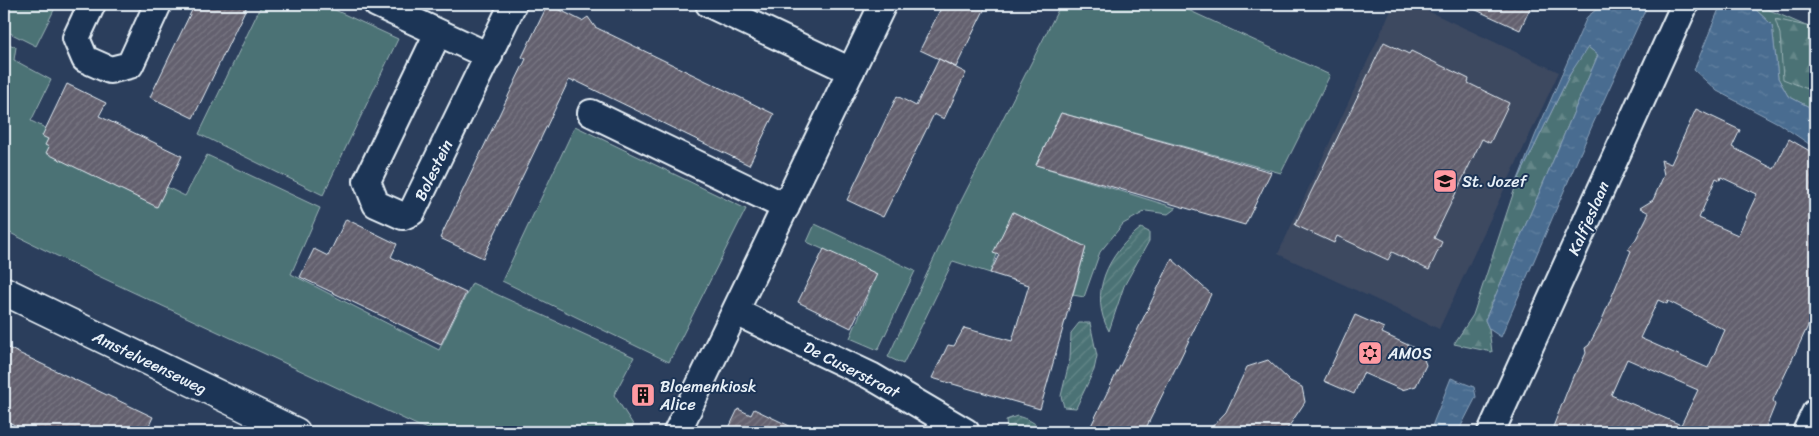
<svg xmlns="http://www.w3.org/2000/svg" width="1819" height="436" font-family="Sriracha,sans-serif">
  <defs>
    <pattern id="forest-firs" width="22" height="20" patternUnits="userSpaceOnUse" patternTransform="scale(1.25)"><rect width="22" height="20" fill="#4b7275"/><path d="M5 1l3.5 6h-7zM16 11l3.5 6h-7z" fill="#658789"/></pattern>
    <pattern id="garden-furrows" width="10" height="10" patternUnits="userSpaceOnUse" patternTransform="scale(1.25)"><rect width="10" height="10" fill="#4b7275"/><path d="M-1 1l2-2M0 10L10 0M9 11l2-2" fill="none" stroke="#658789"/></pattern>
    <pattern id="water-ripples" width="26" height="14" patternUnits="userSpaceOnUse" patternTransform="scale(1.25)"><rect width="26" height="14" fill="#496c90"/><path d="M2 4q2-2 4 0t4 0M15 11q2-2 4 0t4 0" fill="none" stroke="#6381a0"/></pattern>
    <pattern id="building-hatch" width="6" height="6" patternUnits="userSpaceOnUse" patternTransform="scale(1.25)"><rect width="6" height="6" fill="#63606e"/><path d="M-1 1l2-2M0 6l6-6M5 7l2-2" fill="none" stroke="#797783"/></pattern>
  </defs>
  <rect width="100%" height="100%" fill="#2b3e5c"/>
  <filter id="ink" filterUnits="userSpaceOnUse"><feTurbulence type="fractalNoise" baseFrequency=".02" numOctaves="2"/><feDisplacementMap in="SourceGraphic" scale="10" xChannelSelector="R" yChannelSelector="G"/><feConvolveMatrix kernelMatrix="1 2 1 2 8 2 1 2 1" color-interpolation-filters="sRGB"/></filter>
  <g filter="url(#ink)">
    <path fill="#3c4861" d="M1394,4H1413L1559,72L1439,329L1278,254Z"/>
    <g fill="#4b7275" stroke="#9ab2b6">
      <path d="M4,4H57L36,46L4,30Z"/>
      <path d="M262,4H322L398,39L323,195L199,134Z"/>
      <path d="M1061,4H1175L1330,75L1281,173L1061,113L1036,165L1176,208L1168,214L1146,211L1123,224L1100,252L1084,297L1073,295L1086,247L1013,212L990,273L953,261L903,364L888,357L959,205Z"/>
      <path d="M1756,4L1815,30V110L1788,96L1778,78L1772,25L1755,9Z"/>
      <path d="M4,42L16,47L14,60L51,80L31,121L185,196L207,155L320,208L291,274L439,350L472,283L634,357L614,395L634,426L621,432H437L419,426L90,272L4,230Z"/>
      <path d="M575,126L746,209L669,362L502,281Z"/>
      <path d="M815,224L915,271L878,350L850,338L877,274L807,242Z"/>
    </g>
    <g fill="url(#forest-firs)" stroke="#9ab2b6">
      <path d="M1775,19L1815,28V92L1783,79L1780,34Z"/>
      <path d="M1587,46L1598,55L1485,320L1489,329L1492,352L1454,344L1473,315L1517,182L1570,74Z"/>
    </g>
    <g fill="url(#garden-furrows)" stroke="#9ab2b6">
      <path d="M1141,228L1149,232V241L1124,286L1109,331C1088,293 1108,254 1141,228Z"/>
      <path d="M1079,323H1090L1097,356L1094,370L1076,408L1064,407L1061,396L1070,359L1071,333Z"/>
      <path d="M1017,416C1027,419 1037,422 1041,432H1008L1007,431L1006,420Z"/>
    </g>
    <g fill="url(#water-ripples)" stroke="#89a1ba">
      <path d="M1595,4H1648L1592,126L1501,337L1489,329L1485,320L1598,55L1588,47L1570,74L1517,182L1535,136L1587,17L1597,9Z"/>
      <path d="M1721,4H1756L1755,9L1772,25L1778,78L1788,96L1815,110V148L1778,123L1717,91L1694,70Z"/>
      <path d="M1451,378L1474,387L1476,397L1458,432H1427L1432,426Z"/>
    </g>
    <g fill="url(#building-hatch)" stroke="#e8f1f8" fill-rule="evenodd">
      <path d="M195,4H248L193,118L150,97Z"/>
      <path d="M548,4L582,21L588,17L595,27L774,114L749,165L574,80V82L569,80L483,258L440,238L526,59L522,57Z"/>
      <path d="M943,4H987L956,67L920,50Z"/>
      <path d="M1463,4H1532L1520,30Z"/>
      <path d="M1384,42L1409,54L1411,51L1469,79L1468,83L1509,103L1490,143L1482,139L1434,238L1442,242L1429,270L1392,252L1388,260L1337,236L1334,243L1295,225Z"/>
      <path d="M939,59L966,73L944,119L934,114L883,217L847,200L897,96L916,106Z"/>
      <path d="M67,84L106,103L99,116L182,156L157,207L46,153L49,147L45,145L48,139L42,136Z"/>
      <path d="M1696,109L1740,130L1732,147L1774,169L1789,139L1815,154V311L1773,400L1775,405L1764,432H1551L1574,374L1577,372L1586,353L1585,348L1589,345L1601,322L1631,251L1628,249L1636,239L1649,213L1640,208L1653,200L1664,175L1661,160L1671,164ZM1721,177L1757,194L1738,235L1699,218L1716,178L1720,180ZM1658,300L1667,304L1668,301L1725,330L1708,368L1640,338ZM1627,359L1698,390L1681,425L1611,395Z"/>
      <path d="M1061,113L1204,153L1271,172L1245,225L1036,165Z"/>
      <path d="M1013,212L1086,247L1040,409L932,378L948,345L954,346L964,328L1012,341L1029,285L990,273L999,255L993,253Z"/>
      <path d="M346,219L397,244L391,257L466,293L441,344L300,277L314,249L328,256Z"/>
      <path d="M824,249L877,274L851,328L798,302Z"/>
      <path d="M1172,259L1211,294L1178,363L1144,432H1088Z"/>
      <path d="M1355,315L1384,328L1382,333L1421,351L1426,365L1416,386L1402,390L1363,373L1354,394L1324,381Z"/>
      <path d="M4,346L153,417L146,432H30L4,420Z"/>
      <path d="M1268,360L1290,381L1302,387L1305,402L1285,432H1207L1226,412L1247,367Z"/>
      <path d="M738,409L751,415L754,409L802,432H727Z"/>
    </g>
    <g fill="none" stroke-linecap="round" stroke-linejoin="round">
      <defs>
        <g id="minor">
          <path d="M92,4L76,38L85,59L110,70L130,65L158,4"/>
          <path d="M377,4L489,56"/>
          <path d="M709,4L851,71"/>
          <path d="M438,33L367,181L376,204L403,216L412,212L513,4"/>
          <path d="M591,113L786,207"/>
          <path d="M736,312L871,376L966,432"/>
          <path d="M677,432L883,4"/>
          <path d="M1491,432L1685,4"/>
          <path d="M1806,432L1815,413"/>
        </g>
        <path id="major" d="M4,291L296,432"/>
      </defs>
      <use href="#minor" stroke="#e8f1f8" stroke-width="30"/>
      <use href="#major" stroke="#e8f1f8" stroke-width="31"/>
      <use href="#minor" stroke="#1d3557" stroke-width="26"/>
      <use href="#major" stroke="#1d3557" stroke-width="28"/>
    </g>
  </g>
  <defs>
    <symbol id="school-square" viewBox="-11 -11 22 22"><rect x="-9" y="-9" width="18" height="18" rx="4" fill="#ff9aa2" stroke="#1d3557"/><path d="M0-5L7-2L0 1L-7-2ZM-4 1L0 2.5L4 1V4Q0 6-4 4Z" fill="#111"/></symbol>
    <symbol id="synagogue-square" viewBox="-11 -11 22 22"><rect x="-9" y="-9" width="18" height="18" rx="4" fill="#ff9aa2" stroke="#1d3557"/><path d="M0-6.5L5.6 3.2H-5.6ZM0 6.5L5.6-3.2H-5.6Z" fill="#111"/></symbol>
    <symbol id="building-square" viewBox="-11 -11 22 22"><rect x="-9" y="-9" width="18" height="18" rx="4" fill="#ff9aa2" stroke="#1d3557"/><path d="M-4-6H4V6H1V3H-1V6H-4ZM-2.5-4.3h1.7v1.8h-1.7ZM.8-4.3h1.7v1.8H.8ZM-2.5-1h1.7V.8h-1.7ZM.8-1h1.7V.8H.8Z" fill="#111"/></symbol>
  </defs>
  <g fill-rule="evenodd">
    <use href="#school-square" x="1431" y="167" width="28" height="28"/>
    <use href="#synagogue-square" x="1356" y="339" width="28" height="28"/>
    <use href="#building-square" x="629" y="381" width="28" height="28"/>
  </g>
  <g text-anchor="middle" stroke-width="4" stroke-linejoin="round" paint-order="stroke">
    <g font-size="16" fill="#e8f1f8" stroke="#1d3557">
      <text transform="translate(433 170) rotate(-64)" y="6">Bolestein</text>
      <text transform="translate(1588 218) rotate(-66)" y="6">Kalfjeslaan</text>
      <text transform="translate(150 362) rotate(26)" y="6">Amstelveenseweg</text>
      <text transform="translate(852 369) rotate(27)" y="6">De Cuserstraat</text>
    </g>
    <g font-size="16" fill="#e8f1f8" stroke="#1d3557" text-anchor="start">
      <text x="1462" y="187">St. Jozef</text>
      <text x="1388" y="359">AMOS</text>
      <text x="660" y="392">Bloemenkiosk<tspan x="660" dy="18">Alice</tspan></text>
    </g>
  </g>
  <rect width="1819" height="436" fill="none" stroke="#1d3557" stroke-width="20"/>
  <rect x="10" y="10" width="1799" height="416" fill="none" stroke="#e8f1f8" stroke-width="2" filter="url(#ink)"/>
</svg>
